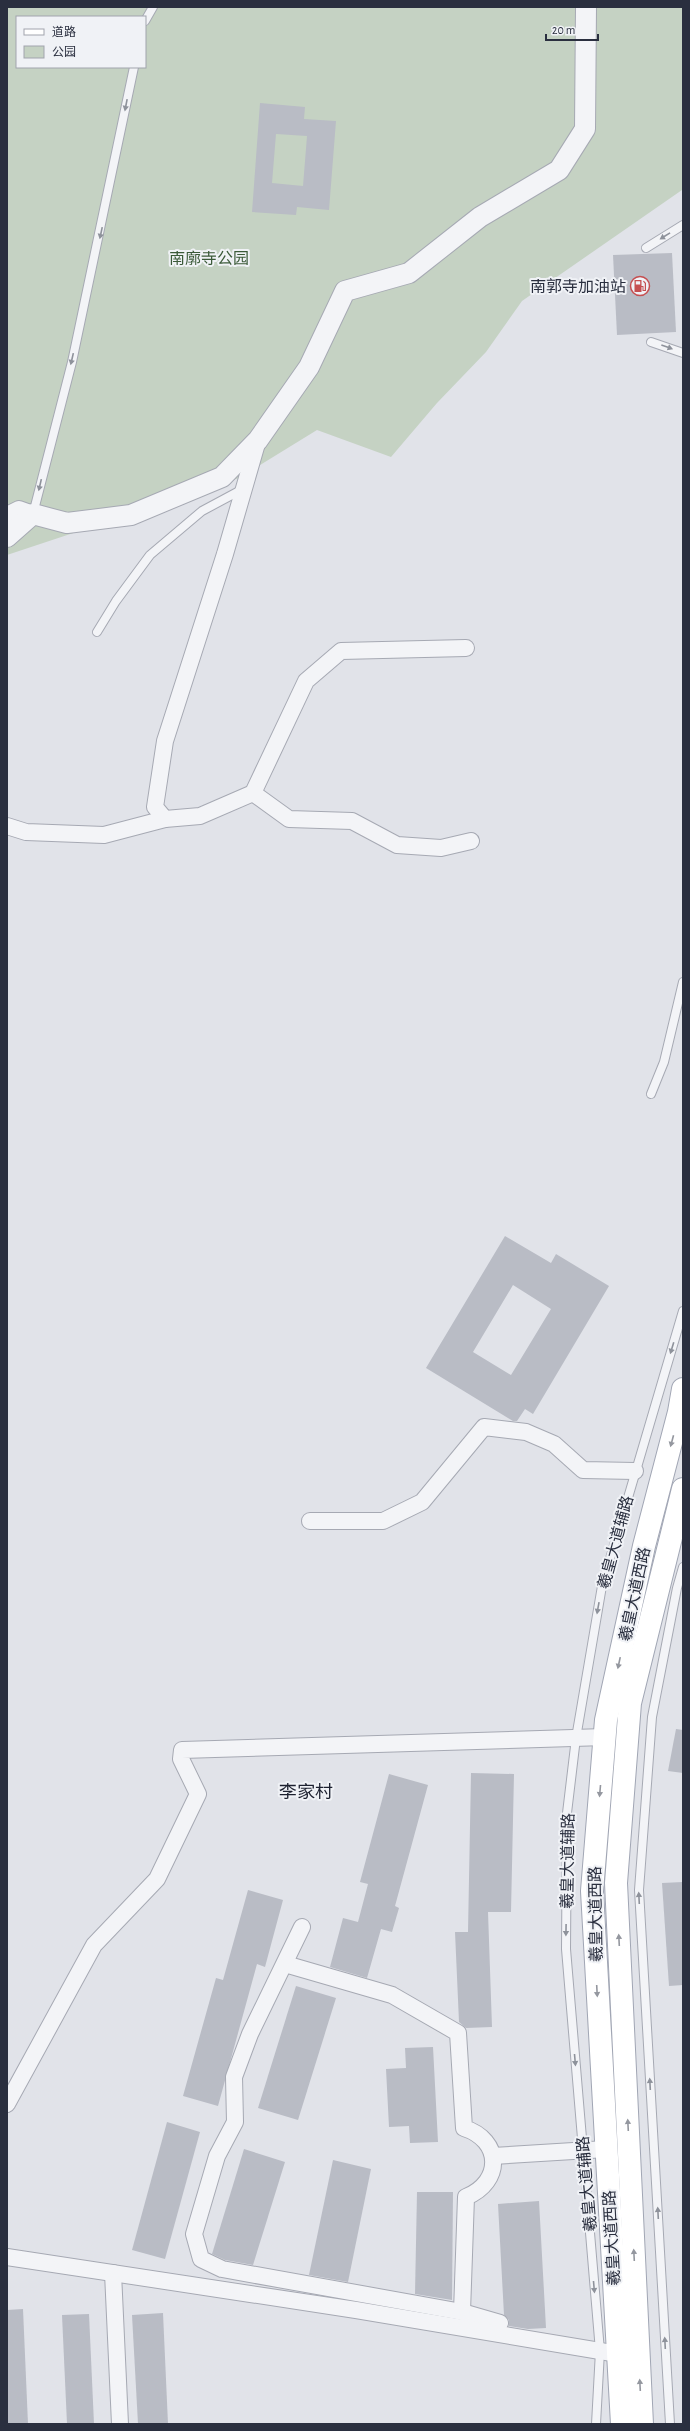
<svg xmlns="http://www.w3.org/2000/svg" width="690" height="2431" font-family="'Alegreya Sans','Noto Sans SC',sans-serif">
  <rect width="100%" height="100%" fill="#e1e3e9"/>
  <path fill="#c5d2c3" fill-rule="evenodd" d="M7,7H683L682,190L522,301L486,352L437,403L391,457L317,430L239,478L7,555ZM17,17H145V67H17Z"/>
  <g fill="#b9bcc5" fill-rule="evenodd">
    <path d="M260,103L305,107L304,119L336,121L329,210L297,207L296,215L252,212ZM276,134L307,136L303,186L272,183Z"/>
    <path d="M672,253L676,332L617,335L613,255Z"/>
    <path d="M505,1236L551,1263L556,1254L609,1286L533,1414L525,1409L517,1421H513L426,1368ZM513,1285L551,1309L511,1375L473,1352Z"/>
    <path d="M676,1729L683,1730V1773L668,1771Z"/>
    <path d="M471,1773L514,1774L511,1912H488L492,2027L466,2028L459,2022L455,1932H468Z"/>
    <path d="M389,1774L428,1785L395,1906L399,1908L392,1932L381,1929L367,1978L330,1967L343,1918L358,1922L368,1884L360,1882Z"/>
    <path d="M683,1882V1985L669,1986L662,1883Z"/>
    <path d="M248,1890L283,1900L265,1967L257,1964L218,2106L183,2096L216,1978L223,1980Z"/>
    <path d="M296,1986L336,1998L298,2120L258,2108Z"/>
    <path d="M433,2047L438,2142L410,2143L409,2126L389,2127L386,2069L406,2068L405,2048Z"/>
    <path d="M167,2122L200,2132L165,2259L132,2250Z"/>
    <path d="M244,2149L285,2162L253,2265L225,2260L212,2254Z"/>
    <path d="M333,2160L371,2169L348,2282L309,2275Z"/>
    <path d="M417,2192H453L452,2300L415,2294Z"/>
    <path d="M539,2201L546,2328L528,2329L509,2326V2320L504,2315L498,2204Z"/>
    <path d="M23,2309L28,2424H7V2310Z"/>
    <path d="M163,2313L168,2424H138L132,2315Z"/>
    <path d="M89,2314L94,2424H67L62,2315Z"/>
  </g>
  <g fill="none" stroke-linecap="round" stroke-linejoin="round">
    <defs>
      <g id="service">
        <path d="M145,21L153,7"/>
        <path d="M646,248L683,225"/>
        <path d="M651,342L683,353"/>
        <path d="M33,514L72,362L134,67"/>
        <path d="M97,632L116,601L150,555L202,511L243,489"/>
        <path d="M651,1094L664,1062L683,982"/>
        <path d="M596,2424L600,2351L566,1949L567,1813L576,1738L602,1586L683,1311"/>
        <path d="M670,2424L639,1890L652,1717L677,1588L683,1567"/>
      </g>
      <g id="minor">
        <path d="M258,440L225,554L165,741L155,807L165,819L200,816L253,793L306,681L341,651L466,648"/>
        <path d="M7,515L19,509L33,514"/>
        <path d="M253,793L289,819L352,821L397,845L441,848L471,841"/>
        <path d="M7,826L26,832L104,835L165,819"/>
        <path d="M310,1521H383L422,1502L484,1427L526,1432L554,1444L583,1470L635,1471"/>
        <path d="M302,1927L250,2034L234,2077L235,2122L217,2156L194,2234L201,2259L222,2269L462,2312L500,2323"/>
        <path d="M285,1964L392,1995L458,2033L464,2128C502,2140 503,2182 466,2197L462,2312"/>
        <path d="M7,2104L94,1945L157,1879L198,1794L181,1759L182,1750L605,1737"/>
        <path d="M493,2156L606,2149"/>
        <path d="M7,2257L356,2310L618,2354"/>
        <path d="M113,2273L120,2424"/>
      </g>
      <path id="tertiary" d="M7,537L33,514L67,523L131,515L222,477L258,440L309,367L345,291L409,273L480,217L559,170L585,129L586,7"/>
      <g id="primary">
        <path d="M622,2424L592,1891L606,1720L644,1546L679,1412L683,1389"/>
        <path d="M642,2424L616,1883L630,1703L683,1489"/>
      </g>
    </defs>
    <use href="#service" stroke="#a6a9b3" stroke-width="10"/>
    <use href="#minor" stroke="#a6a9b3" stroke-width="18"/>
    <use href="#tertiary" stroke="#a6a9b3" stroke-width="22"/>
    <use href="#primary" stroke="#a1a6b4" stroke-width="24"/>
    <use href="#service" stroke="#f3f4f7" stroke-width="8"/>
    <use href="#minor" stroke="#f3f4f7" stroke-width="16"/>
    <use href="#tertiary" stroke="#f3f4f7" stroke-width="20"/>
    <use href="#primary" stroke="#fff" stroke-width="22"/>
  </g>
  <defs><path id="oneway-solid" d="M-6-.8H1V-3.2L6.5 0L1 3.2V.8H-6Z"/></defs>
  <g fill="#8e929b">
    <use href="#oneway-solid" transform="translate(126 105) rotate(101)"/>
    <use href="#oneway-solid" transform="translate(101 233) rotate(102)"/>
    <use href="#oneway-solid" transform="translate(665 236) rotate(148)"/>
    <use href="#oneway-solid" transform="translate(667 347) rotate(20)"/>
    <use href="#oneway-solid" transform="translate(72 359) rotate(103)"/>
    <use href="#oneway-solid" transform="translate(40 485) rotate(103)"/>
    <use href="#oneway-solid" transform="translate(672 1348) rotate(107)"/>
    <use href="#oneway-solid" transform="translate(598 1608) rotate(100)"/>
    <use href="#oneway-solid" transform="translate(639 1898) rotate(-93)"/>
    <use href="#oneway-solid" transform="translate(566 1930) rotate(91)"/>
    <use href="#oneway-solid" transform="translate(575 2060) rotate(85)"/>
    <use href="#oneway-solid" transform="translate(650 2084) rotate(-93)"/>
    <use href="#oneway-solid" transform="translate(658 2213) rotate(-93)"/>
    <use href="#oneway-solid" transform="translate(594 2287) rotate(85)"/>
    <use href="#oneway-solid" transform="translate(665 2343) rotate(-93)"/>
  </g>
  <g fill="#94979f">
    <use href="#oneway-solid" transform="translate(672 1441) rotate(105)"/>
    <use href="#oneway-solid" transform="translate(619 1663) rotate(102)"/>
    <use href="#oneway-solid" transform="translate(600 1791) rotate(95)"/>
    <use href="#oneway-solid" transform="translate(619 1940) rotate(-93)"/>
    <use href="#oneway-solid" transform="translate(597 1991) rotate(87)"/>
    <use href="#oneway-solid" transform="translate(628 2125) rotate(-93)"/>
    <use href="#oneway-solid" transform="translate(634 2255) rotate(-93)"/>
    <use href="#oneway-solid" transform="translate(640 2385) rotate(-93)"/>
  </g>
  <defs>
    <symbol id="fuel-ring" viewBox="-11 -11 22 22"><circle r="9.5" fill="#f0f2f6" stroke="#c54f51" stroke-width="1.5"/><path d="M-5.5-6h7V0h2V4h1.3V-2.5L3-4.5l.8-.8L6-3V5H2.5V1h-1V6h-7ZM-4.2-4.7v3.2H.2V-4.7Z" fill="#c54f51"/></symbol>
  </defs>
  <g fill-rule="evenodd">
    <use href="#fuel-ring" x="629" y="275" width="22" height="22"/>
  </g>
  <g text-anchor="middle" stroke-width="4" stroke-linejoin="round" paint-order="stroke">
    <g font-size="16" fill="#3b5a39" stroke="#f0f2f6">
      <text x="209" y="264">南廓寺公园</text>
    </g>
    <g font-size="16" fill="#2a2f3f" stroke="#f0f2f6" text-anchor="end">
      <text x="626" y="292">南郭寺加油站</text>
    </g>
    <g font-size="16" fill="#2a2f3f" stroke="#f0f2f6">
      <text transform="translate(615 1542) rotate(-75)" y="6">羲皇大道辅路</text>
      <text transform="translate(634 1594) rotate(-78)" y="6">羲皇大道西路</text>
      <text transform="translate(567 1861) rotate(-89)" y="6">羲皇大道辅路</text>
      <text transform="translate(595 1914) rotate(-91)" y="6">羲皇大道西路</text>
      <text transform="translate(586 2184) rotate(-95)" y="6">羲皇大道辅路</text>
      <text transform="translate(611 2238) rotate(-93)" y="6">羲皇大道西路</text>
    </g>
    <g font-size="18" fill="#1d2130" stroke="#f0f2f6">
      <text x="306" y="1798">李家村</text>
    </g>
  </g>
  <rect width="690" height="2431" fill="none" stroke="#2a2f3f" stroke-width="16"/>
  <rect x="16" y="16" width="130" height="52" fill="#f0f2f6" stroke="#a1a4ad"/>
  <rect x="24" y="29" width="20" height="6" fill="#ffffff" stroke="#a1a4ad"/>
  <text x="52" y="36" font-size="12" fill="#2a2f3f">道路</text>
  <rect x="24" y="46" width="20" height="12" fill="#c5d2c3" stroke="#a1a4ad"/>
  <text x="52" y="56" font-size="12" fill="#2a2f3f">公园</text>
  <path d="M546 34v6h52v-6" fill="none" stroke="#2a2f3f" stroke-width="2"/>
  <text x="552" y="34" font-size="12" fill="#2a2f3f" stroke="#f0f2f6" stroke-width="3" paint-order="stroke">20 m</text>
</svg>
